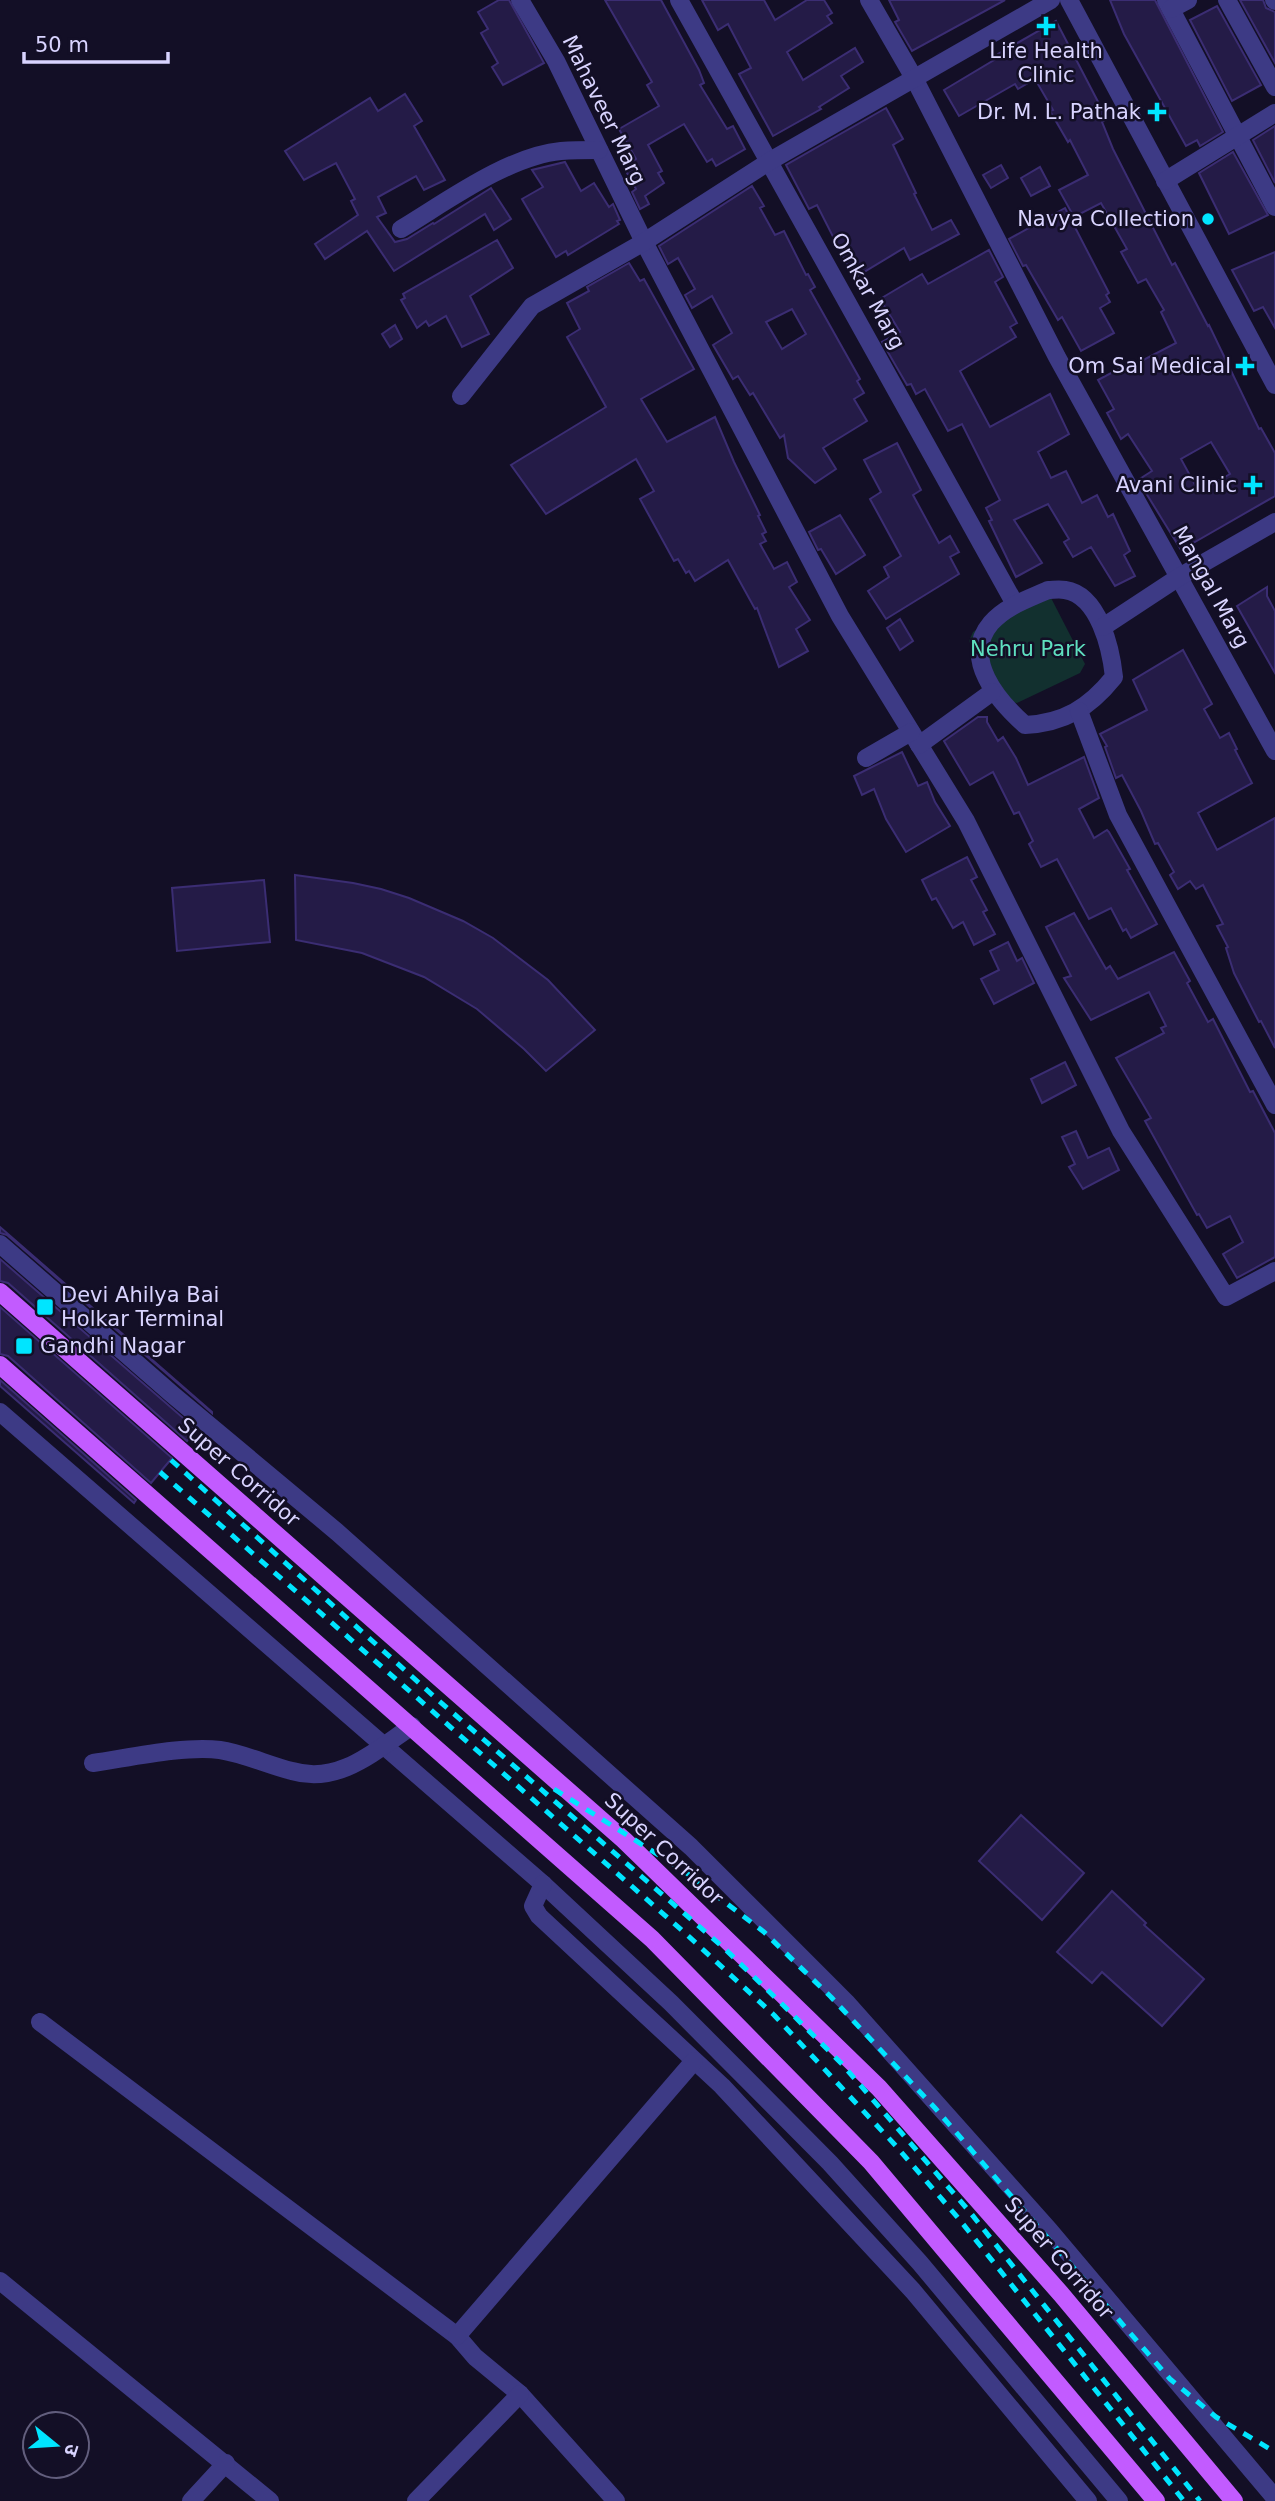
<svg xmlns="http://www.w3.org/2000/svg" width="1275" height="2501" font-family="'DejaVu Sans','Noto Sans Devanagari',sans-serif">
  <rect width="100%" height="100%" fill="#130f26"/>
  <path fill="#12302f" d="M1036,590L1049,594L1085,664L1080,673L1017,703L997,699L969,641L973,632Z"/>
  <g fill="#241b47" stroke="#3b2d73" stroke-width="2" fill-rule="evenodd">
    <path d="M499,0H509L544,63L503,85L492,67L498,63L481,33L488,29L478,12Z"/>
    <path d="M605,0H661L699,70L704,83L700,85L727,129L733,126L745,149L716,166L712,159L707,162L684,124L648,145L662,171L658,173L664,183L645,196L649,204L640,209L632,192L636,189L626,171L631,168L628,164L636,159L619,129L659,106L647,85L652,82Z"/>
    <path d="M702,0H764L775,20L807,0H824L832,13L827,16L832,23L787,52L803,80L855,48L863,62L841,76L849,88L819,107L821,109L773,136L739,74L751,68L728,24L718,30Z"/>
    <path d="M889,0H1005L912,51L895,22L899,20Z"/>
    <path d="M1110,0H1155L1223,132L1200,146L1197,140L1186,146L1124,34Z"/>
    <path d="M1240,0H1263L1266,8L1275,12V63Z"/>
    <path d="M1217,6L1261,85L1232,101L1190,20Z"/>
    <path d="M1056,21L1107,119L1102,122L1113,149L1172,265L1175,263L1208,326L1209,325L1259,429L1261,428L1275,453V496L1181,550L1138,480L1152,471L1128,434L1121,439L1107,413L1114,409L1098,380L1128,364L1130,367L1176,343L1161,312L1164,310L1146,279L1138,283L1121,252L1127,249L1101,203L1074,217L1059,190L1088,175L1070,140L1068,142L1050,111L1053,110L1035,79L1018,89L1015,84L959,116L944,90L999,57L998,54ZM1211,442L1230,474L1199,492L1181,459Z"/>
    <path d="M405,94L422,121L414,126L445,180L424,190L416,176L378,197L386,213L377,217L395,242L407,239L433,223L434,224L491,188L511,219L494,230L485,214L394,271L367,231L325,259L315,244L358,215L351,201L355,199L336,163L304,180L285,151L370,98L378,111Z"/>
    <path d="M886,108L903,139L893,145L916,193L914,194L932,230L951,220L959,234L910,260L904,248L854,278L817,205L809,209L786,165Z"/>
    <path d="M1275,126V183L1253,140Z"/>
    <path d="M1233,152L1268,215L1229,234L1199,173Z"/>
    <path d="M565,162L581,191L594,183L609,207L613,204L620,220L617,221L619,224L568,255L566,251L556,257L522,199L543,187L532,170Z"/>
    <path d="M1001,165L1008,178L991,188L983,175Z"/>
    <path d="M1040,167L1050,186L1031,196L1021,178Z"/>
    <path d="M752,186L764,206L760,208L775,235L784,231L806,275L808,274L815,287L810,290L860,379L857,381L864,393L854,399L867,421L823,448L836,469L815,483L788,458L784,435L780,438L753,393L750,395L738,376L733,379L713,345L732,333L712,296L692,308L685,295L695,289L678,258L668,264L659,246ZM792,309L806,334L782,349L766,322Z"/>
    <path d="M1065,208L1109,293L1106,295L1110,302L1100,308L1114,333L1081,351L1062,317L1058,320L1026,265L1023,266L1009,239Z"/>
    <path d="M497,240L513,268L470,296L489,334L462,347L446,316L429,326L426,321L417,328L401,300L405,298L403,294Z"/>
    <path d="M989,250L1003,277L995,282L1017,323L1010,327L1016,337L960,371L990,427L1050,394L1069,434L1038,452L1051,478L1066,471L1082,503L1097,495L1108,517L1113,514L1130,551L1124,555L1135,576L1115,586L1091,547L1073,557L1064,542L1069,539L1048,504L1014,520L1042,563L1016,577L989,521L992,520L986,508L1000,500L962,424L948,431L925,389L916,394L911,384L907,385L882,342L900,332L880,299L922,274L928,284Z"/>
    <path d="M1275,252V328L1263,307L1254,311L1232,270Z"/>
    <path d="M629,263L640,281L644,279L694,369L641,399L667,442L715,417L734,462L760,515L758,516L766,532L762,534L766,541L760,544L774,569L787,562L797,582L789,587L810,620L796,629L808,651L779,667L757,608L755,609L728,560L695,581L689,571L686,573L678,559L674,561L640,499L654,491L636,459L546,514L511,465L606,407L567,337L580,329L567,303L589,291L587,287Z"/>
    <path d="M395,325L402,339L390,347L382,334Z"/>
    <path d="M897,443L921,490L913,495L939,543L950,536L959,552L950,557L959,574L886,619L868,591L889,577L884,567L901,556L870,499L881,492L864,460Z"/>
    <path d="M840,515L865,555L836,574L821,549L818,550L809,532Z"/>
    <path d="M1267,587V596L1275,611V673L1237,606Z"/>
    <path d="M900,619L913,641L900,650L887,628Z"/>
    <path d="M1183,650L1212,704L1204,709L1220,738L1229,733L1237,749L1235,750L1252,783L1198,813L1217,850L1275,818V1048L1261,1021L1259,1022L1234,973L1226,948L1228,947L1217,926L1223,924L1203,885L1196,889L1190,881L1178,889L1170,875L1174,872L1158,843L1155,844L1141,811L1122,775L1116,778L1105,747L1107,746L1100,734L1147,710L1133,680Z"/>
    <path d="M978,717H987V722L998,741L1003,737L1016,758L1028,785L1084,757L1099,798L1079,809L1094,838L1107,830L1109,832L1130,869L1127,870L1157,924L1131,938L1126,929L1123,931L1111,908L1089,919L1057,859L1041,867L1029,844L1033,841L1019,812L1014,814L993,772L970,785L944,741Z"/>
    <path d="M902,752L918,786L927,782L935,802L950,826L906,852L886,819L874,789L862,795L854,776Z"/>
    <path d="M967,857L977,877L971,880L987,910L983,912L995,934L974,945L963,922L953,928L936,898L932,900L922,880Z"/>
    <path d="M295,875L353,883L381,889L409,898L463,921L493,938L548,980L595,1030L546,1071L524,1049L477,1009L424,977L362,953L296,940Z"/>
    <path d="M264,880L270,942L177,951L172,888Z"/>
    <path d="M1074,913L1106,969L1110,966L1118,979L1174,952L1190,981L1187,983L1208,1022L1213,1019L1250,1092L1253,1091L1275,1133V1257L1237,1278L1223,1254L1243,1242L1230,1216L1207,1228L1199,1214L1197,1215L1145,1121L1151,1118L1116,1058L1164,1033L1161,1028L1166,1026L1149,992L1091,1020L1064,978L1071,976L1046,927Z"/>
    <path d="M1008,942L1017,961L1022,958L1034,983L994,1004L981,979L999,970L990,951Z"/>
    <path d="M1065,1062L1076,1085L1042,1103L1031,1079Z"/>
    <path d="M1076,1131L1088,1158L1109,1148L1119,1170L1083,1189L1069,1167L1075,1164L1062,1137Z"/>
    <path d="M0,1227L212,1412V1413L7,1235L0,1233Z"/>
    <path d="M0,1259L197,1430L187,1441L8,1283L0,1281Z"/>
    <path d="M0,1307L172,1458L151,1483L8,1356L0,1354Z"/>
    <path d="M0,1380L136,1500L134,1503L0,1386Z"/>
    <path d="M1021,1815L1084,1873L1042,1920L979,1861Z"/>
    <path d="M1112,1891L1146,1923L1144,1925L1204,1979L1162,2026L1102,1972L1092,1983L1057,1952Z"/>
  </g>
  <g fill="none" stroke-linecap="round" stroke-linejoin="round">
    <g stroke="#3d3a85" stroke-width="18">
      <path d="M520,0L556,61L644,242L840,616L966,821L1121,1131L1226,1297L1275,1271"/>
      <path d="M679,0L1015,604"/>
      <path d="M869,0L914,78L1057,357L1275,751"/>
      <path d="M1069,0L1275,385"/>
      <path d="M1166,0L1275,207"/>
      <path d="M1227,0L1275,87"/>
      <path d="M1274,0L1275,1"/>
      <path d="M1171,9L1188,0"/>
      <path d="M1165,181L1275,113"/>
      <path d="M401,229C446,202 508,156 561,151C574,150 587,150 599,150"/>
      <path d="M461,396L532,306L644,242L770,161L1051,0"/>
      <path d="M1048,590C1053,590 1059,589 1065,590C1099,595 1111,649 1114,677C1089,708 1064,723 1025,725C998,701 961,658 991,623C1006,606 1028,599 1048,590Z"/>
      <path d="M1103,627L1179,577L1275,522"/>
      <path d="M1079,711L1118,815L1275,1105"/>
      <path d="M919,745L992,692"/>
      <path d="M866,758L911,732"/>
      <path d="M0,1244L173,1395L337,1532L691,1847L846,2002L1050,2231L1275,2498"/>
      <path d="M0,1412L543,1884L671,2003L830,2163L920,2263L1119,2501"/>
      <path d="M93,1763C128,1758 186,1745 220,1750C245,1754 268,1765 292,1771C339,1785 375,1751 412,1726"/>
      <path d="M543,1884L533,1906L539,1916L722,2086L913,2291L1088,2501"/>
      <path d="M40,2022L457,2336L475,2357L520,2394L616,2501"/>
      <path d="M0,2281L270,2501"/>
      <path d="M457,2336L694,2061"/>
      <path d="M191,2501L226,2463"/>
      <path d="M416,2501L520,2394"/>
    </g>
    <g stroke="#c25bff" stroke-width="18">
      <path d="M0,1292L624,1840L879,2088L1061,2294L1234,2501"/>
      <path d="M0,1365L652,1939L871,2162L1156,2501"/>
    </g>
    <g stroke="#00e5ff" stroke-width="5" stroke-dasharray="10 9" stroke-linecap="butt">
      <path d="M171,1460L438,1700L724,1948L783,2005L842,2064L969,2211L1200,2501"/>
      <path d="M160,1472L685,1933L774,2015L896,2146L959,2219L1184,2501"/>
      <path d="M554,1789L684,1871L764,1932L831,1997L935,2108L1170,2379L1216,2417L1275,2452"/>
    </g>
  </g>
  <g fill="#00e5ff" stroke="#130f26" stroke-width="2.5">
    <path d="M1042.5 15.5h7v7h7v7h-7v7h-7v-7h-7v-7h7z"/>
    <path d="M1153.5 101.5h7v7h7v7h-7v7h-7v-7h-7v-7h7z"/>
    <circle cx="1208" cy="219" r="7"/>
    <path d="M1241.5 355.5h7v7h7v7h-7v7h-7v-7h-7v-7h7z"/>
    <path d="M1249.5 474.5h7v7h7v7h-7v7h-7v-7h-7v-7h7z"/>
    <rect x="36" y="1298" width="18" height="18" rx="3.5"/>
    <rect x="15" y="1337" width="18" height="18" rx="3.5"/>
  </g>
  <g text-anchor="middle" stroke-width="5" stroke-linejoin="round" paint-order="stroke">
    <g font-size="21" fill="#d9d4ff" stroke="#130f26" text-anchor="end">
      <text x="1046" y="58" text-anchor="middle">Life Health<tspan x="1046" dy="24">Clinic</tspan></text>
      <text x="1141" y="119">Dr. M. L. Pathak</text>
      <text x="1194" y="226">Navya Collection</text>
      <text x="1231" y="373">Om Sai Medical</text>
      <text x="1237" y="492">Avani Clinic</text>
      <text x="61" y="1302" text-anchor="start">Devi Ahilya Bai<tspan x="61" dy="24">Holkar Terminal</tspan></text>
      <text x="40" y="1353" text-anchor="start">Gandhi Nagar</text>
    </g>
    <g font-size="21" fill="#d9d4ff" stroke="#130f26">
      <text transform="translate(604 110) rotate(64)" y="7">Mahaveer Marg</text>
      <text transform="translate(868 291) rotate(61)" y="7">Omkar Marg</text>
      <text transform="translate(1211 587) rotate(61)" y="7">Mangal Marg</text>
      <text transform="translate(239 1472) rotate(41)" y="7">Super Corridor</text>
      <text transform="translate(664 1849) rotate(43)" y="7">Super Corridor</text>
      <text transform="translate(1059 2258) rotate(49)" y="7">Super Corridor</text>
    </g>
    <g font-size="21" fill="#5fe0c0" stroke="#130f26">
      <text x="1028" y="656">Nehru Park</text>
    </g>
  </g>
  <g transform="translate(56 2445) rotate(108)"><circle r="33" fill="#130f26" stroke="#625e7d" stroke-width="2"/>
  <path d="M0-5L12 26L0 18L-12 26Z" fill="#00e5ff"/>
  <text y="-10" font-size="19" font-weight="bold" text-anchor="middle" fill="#d9d4ff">उ</text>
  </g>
  <path d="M24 52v10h144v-10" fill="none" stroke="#d9d4ff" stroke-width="3.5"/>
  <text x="35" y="52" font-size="21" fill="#d9d4ff" stroke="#130f26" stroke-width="5" paint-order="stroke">50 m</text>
</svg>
